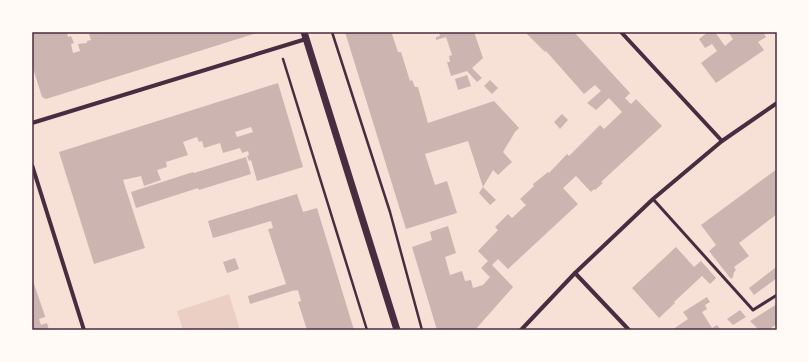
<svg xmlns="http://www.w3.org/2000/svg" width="809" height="362" font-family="'Source Sans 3',sans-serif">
  <rect width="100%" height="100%" fill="#f7e1d7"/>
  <path fill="#ebcfc5" d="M229,294L240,330H183L177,311Z"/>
  <g fill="#ccb4b1" fill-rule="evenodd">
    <path d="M32,32H67L68,37L71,36L74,43L71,44L73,53L80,51L78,44L87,43V41L91,40L89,34L94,32H97V34L103,32H256L257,33L46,99L42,97L32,65Z"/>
    <path d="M345,32H394V33L392,34L398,52H401L410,81L412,80L415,87H418L428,123L494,101L519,128L515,132L503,152L512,162L498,175L493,170L483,187L496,200L490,205L479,193L483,187L468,141L425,154L435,185L447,181L457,213L406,229Z"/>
    <path d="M439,32H474L483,58L472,68L482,78L477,82L467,71L451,76L447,62H450L449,56L452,55L446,37L436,40V37L440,36Z"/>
    <path d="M525,32H574L630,93L625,98L631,104L636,99L662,126L601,182L603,183L595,190L594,189L591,192L576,176L563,188L578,204L508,269L498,259L492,265L513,287L475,330H437L412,247L432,240L430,232L448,226L456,253L445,257L450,275L462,271L465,281L471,280L473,288L483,285L490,277L481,268L488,261L478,251L498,230L495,227L508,214L512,218L526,205L520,199L534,186L533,184L548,172L549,173L567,154L569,156L600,125L604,129L622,112L609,98L596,110L587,103L601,91L595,85L584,94L546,51L545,52Z"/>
    <path d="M708,32H715L725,46L733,39L728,32H763L766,37L758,42L764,50L716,83L701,63L717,51L712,44L705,48L699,39Z"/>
    <path d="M467,75L471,86L458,90L455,79Z"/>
    <path d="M490,80L498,88L492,94L484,86Z"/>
    <path d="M278,83L303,167L257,181L251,160L249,161L247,156L249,155L248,151L242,153L240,148L223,153L220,143L204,148L202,141L199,142L197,137L183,142L188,155L166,162L167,167L157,170L161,180L144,186L141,176L123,180L145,248L94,264L59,152ZM251,127L253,132L237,137L235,132Z"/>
    <path d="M562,114L568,120L560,129L554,122Z"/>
    <path d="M246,157L251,174L199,190L198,188L136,208L131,192L193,172L194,173Z"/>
    <path d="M777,169V214L739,243L749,256L734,267L736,270L734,272L733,277L731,279L709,251L716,245L701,225Z"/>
    <path d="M297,194L303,212L317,208L354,330H307L298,302L301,301L298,290L295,291V290L250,304L248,296L286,284L268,229L273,228L271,221L213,238L208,221Z"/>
    <path d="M676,247L694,267L701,261L716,278L710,284L702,276L674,302L675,303L659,318L632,288Z"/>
    <path d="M235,258L239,269L227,273L223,262Z"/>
    <path d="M775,268L777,271V278L754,295L749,288Z"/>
    <path d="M34,284L45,316V317L39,319L41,325L47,323L49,330H32V285Z"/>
    <path d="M707,297L710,302L705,305L707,309L702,312L712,328L717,325L721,330H672L688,319L683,312Z"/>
    <path d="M777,304V324L768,330H759L750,321Z"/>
    <path d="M740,310L746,317L733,325L727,319Z"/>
  </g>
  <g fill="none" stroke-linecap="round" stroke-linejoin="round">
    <g stroke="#4a2c40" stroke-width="2.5">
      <path d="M332,32L390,212L422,330"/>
      <path d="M283,59L367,330"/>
    </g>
    <path stroke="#4a2c40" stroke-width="3" d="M653,199L753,310L777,295"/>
    <g stroke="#4a2c40" stroke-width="4">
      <path d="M621,32L722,141"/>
      <path d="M32,123L306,39"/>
      <path d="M32,165L84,330"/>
      <path d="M575,273L629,330"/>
      <path d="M521,330L575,273L653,199L722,141L777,103"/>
    </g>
    <path stroke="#4a2c40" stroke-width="7" d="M304,32L397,330"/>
  </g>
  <rect width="809" height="362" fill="none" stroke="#fffaf5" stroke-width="66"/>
  <rect x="33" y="33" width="743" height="296" fill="none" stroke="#4a2c40" stroke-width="1.5"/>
</svg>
